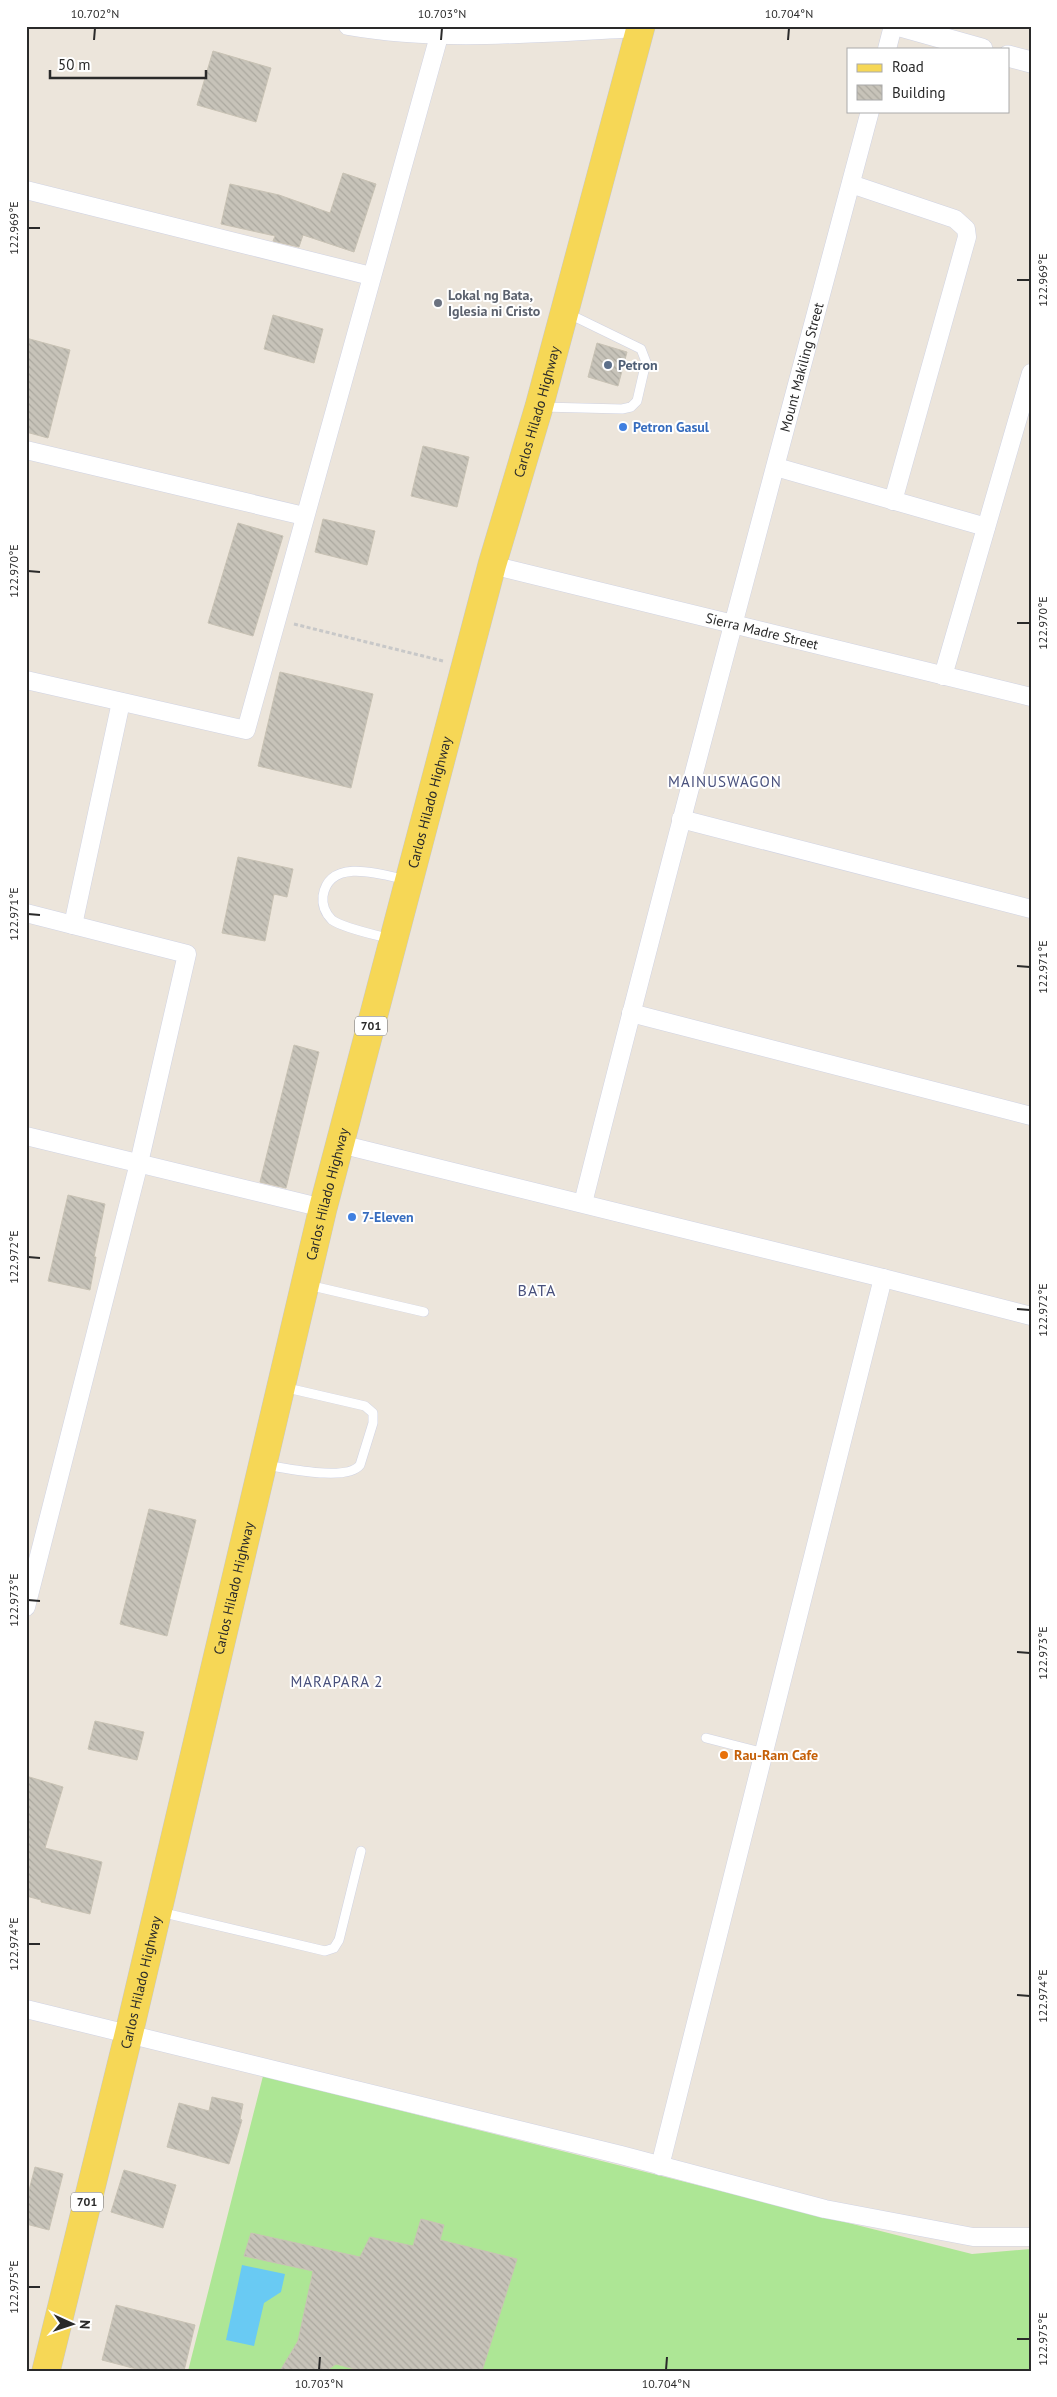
<svg xmlns="http://www.w3.org/2000/svg" width="1057" height="2397" font-family="'PT Sans',sans-serif">
  <defs>
    <pattern id="building-back-hatch" width="6" height="6" patternUnits="userSpaceOnUse" patternTransform="scale(1.25)"><rect width="6" height="6" fill="#c7c3b9"/><path d="M-1 5l2 2M0 0l6 6M5-1l2 2" fill="none" stroke="#aba89f"/></pattern>
  </defs>
  <rect width="100%" height="100%" fill="#ece5db"/>
  <path fill="#ade695" d="M263,2076L972,2254L1031,2249V2371H188Z"/>
  <path fill="#69caf3" d="M242,2265L285,2274L281,2292L264,2303L254,2346L226,2340Z"/>
  <g fill="url(#building-back-hatch)" stroke="#c8c2b4">
    <path d="M213,51L271,68L256,122L197,105Z"/>
    <path d="M343,173L376,184L354,252L303,235L299,247L273,241L275,236L221,224L230,184L279,195L330,213Z"/>
    <path d="M273,315L323,329L314,363L264,349Z"/>
    <path d="M26,338L70,350L48,438L26,432Z"/>
    <path d="M597,343L627,352L618,386L588,377Z"/>
    <path d="M423,446L469,457L457,507L411,496Z"/>
    <path d="M323,519L375,531L367,565L315,552Z"/>
    <path d="M238,523L283,536L253,636L208,623Z"/>
    <path d="M280,672L373,694L351,788L258,766Z"/>
    <path d="M238,857L293,869L287,897L274,894L265,941L222,933Z"/>
    <path d="M294,1045L319,1052L286,1188L260,1182Z"/>
    <path d="M68,1195L105,1204L94,1257H96L90,1290L48,1281Z"/>
    <path d="M149,1509L196,1520L167,1636L120,1624Z"/>
    <path d="M95,1721L144,1732L137,1760L88,1749Z"/>
    <path d="M26,1776L63,1787L45,1848L102,1862L90,1914L41,1902V1900L26,1896Z"/>
    <path d="M212,2097L243,2104L240,2119L242,2120L229,2164L167,2147L179,2103L209,2111Z"/>
    <path d="M35,2167L63,2174L49,2230L26,2224V2202Z"/>
    <path d="M124,2170L176,2185L163,2228L111,2212Z"/>
    <path d="M421,2219L444,2225L440,2240L517,2259L482,2371H362L336,2364L326,2371H280L298,2341L313,2271L244,2256L251,2233L360,2257L370,2237L413,2246Z"/>
    <path d="M116,2305L195,2325L184,2371H144L102,2360Z"/>
  </g>
  <g fill="none" stroke-linecap="round" stroke-linejoin="round">
    <defs>
      <g id="service">
        <path d="M542,407L622,409L631,407L637,401L646,362L641,349L567,313"/>
        <path d="M391,939C376,935 343,928 332,920C325,913 322,905 323,896C329,857 381,874 407,880"/>
        <path d="M308,1285L424,1312"/>
        <path d="M265,1465C286,1468 347,1482 360,1465L373,1423V1413L365,1406L283,1387"/>
        <path d="M706,1738L764,1753"/>
        <path d="M160,1912L325,1951L334,1948L339,1940L361,1851"/>
      </g>
      <g id="minor">
        <path d="M348,26C445,43 544,32 641,28"/>
        <path d="M887,49L893,26"/>
        <path d="M851,184L955,219L966,229L967,237L893,501"/>
        <path d="M26,190L371,276"/>
        <path d="M26,450L304,516"/>
        <path d="M776,467L986,527"/>
        <path id="s1" d="M492,565L1031,697"/>
        <path d="M943,676L1031,373"/>
        <path d="M26,680L246,730L439,36"/>
        <path d="M681,819L1031,909"/>
        <path d="M26,913L187,954L139,1163L26,1607"/>
        <path d="M73,925L121,702"/>
        <path d="M631,1013L1031,1116"/>
        <path d="M26,1136L323,1208"/>
        <path d="M340,1144L883,1278L1031,1316"/>
        <path id="s2" d="M583,1203C675,838 773,475 870,111"/>
        <path d="M26,2009L621,2155L825,2209L973,2237H1031"/>
        <path d="M660,2166L883,1278"/>
      </g>
      <g id="tertiary">
        <path d="M900,26L982,49"/>
        <path d="M1008,56L1031,62"/>
      </g>
      <g id="primary">
        <path id="s3" d="M46,2371L129,2033L323,1208L492,565L539,407L641,26"/>
      </g>
    </defs>
    <use href="#service" stroke="#d0d3e3" stroke-width="10"/>
    <use href="#minor" stroke="#d0d3e3" stroke-width="19"/>
    <use href="#tertiary" stroke="#d0d3e3" stroke-width="22"/>
    <use href="#primary" stroke="#c8c8c8" stroke-width="29"/>
    <path stroke="#c8c8c8" stroke-width="3" stroke-dasharray="4 2.5" stroke-linecap="butt" d="M294,624L443,661"/>
    <use href="#service" stroke="#fff" stroke-width="9"/>
    <use href="#minor" stroke="#fff" stroke-width="18"/>
    <use href="#tertiary" stroke="#fff" stroke-width="21"/>
    <use href="#primary" stroke="#f6d756" stroke-width="28"/>
  </g>
  <path fill="none" stroke="#2a2a2a" stroke-width="2" d="M94,40L95,28M441,40L442,28M788,40L789,28M28,228H40M1017,280H1030M28,571L40,572M1017,623H1030M28,914L40,915M1017,966L1030,967M28,1257L40,1258M1017,1309L1030,1310M28,1600L40,1601M1017,1652L1030,1653M28,1944H40M1017,1995L1030,1996M28,2287H40M1017,2339H1030M319,2370L320,2357M666,2370L667,2357"/>
  <circle fill="#6b7280" stroke="#fff" stroke-width="2" cx="438" cy="303" r="5"/>
  <circle fill="#5c6f8a" stroke="#fff" stroke-width="2" cx="608" cy="365" r="5"/>
  <g fill="#3f7fe0" stroke="#fff" stroke-width="2">
    <circle cx="623" cy="427" r="5"/>
    <circle cx="352" cy="1217" r="5"/>
  </g>
  <circle fill="#e8710a" stroke="#fff" stroke-width="2" cx="724" cy="1755" r="5"/>
  <g text-anchor="middle" stroke-width="4" stroke-linejoin="round" paint-order="stroke">
    <g fill="#fff" stroke="#6a6a6a" stroke-width="1">
      <rect x="355" y="1016.5" width="32" height="19" rx="4"/>
      <rect x="71" y="2192.5" width="32" height="19" rx="4"/>
    </g>
    <g font-size="12" font-weight="bold" fill="#2a2a2a">
      <text x="371" y="1030">701</text>
      <text x="87" y="2206">701</text>
    </g>
    <g font-size="14" font-weight="bold" fill="#5b616d" stroke="#fff" text-anchor="start">
      <text x="448" y="300">Lokal ng Bata,<tspan x="448" dy="16">Iglesia ni Cristo</tspan></text>
    </g>
    <g font-size="14" font-weight="bold" fill="#4e5e75" stroke="#fff" text-anchor="start">
      <text x="618" y="370">Petron</text>
    </g>
    <g font-size="14" fill="#2a2a2a" stroke="#fff">
      <text dy="5" stroke="none"><textPath href="#s2" startOffset="864">Mount Makiling Street</textPath></text>
      <text dy="5" stroke="none"><textPath href="#s3" startOffset="2020">Carlos Hilado Highway</textPath></text>
      <text dy="5" stroke="none"><textPath href="#s1" startOffset="278">Sierra Madre Street</textPath></text>
      <text dy="5" stroke="none"><textPath href="#s3" startOffset="1615">Carlos Hilado Highway</textPath></text>
      <text dy="5" stroke="none"><textPath href="#s3" startOffset="1210">Carlos Hilado Highway</textPath></text>
      <text dy="5" stroke="none"><textPath href="#s3" startOffset="805">Carlos Hilado Highway</textPath></text>
      <text dy="5" stroke="none"><textPath href="#s3" startOffset="400">Carlos Hilado Highway</textPath></text>
    </g>
    <g font-size="14" font-weight="bold" fill="#366cbe" stroke="#fff" text-anchor="start">
      <text x="633" y="432">Petron Gasul</text>
      <text x="362" y="1222">7-Eleven</text>
    </g>
    <g font-size="14" font-weight="bold" fill="#c56008" stroke="#fff" text-anchor="start">
      <text x="734" y="1760">Rau-Ram Cafe</text>
    </g>
    <g font-size="15" letter-spacing="1" fill="#48507c" stroke="#fff">
      <text x="725" y="787">MAINUSWAGON</text>
      <text x="337" y="1687">MARAPARA 2</text>
    </g>
    <g font-size="16" letter-spacing="1" fill="#48507c" stroke="#fff">
      <text x="537" y="1296">BATA</text>
    </g>
  </g>
  <rect width="1057" height="2397" fill="none" stroke="#ffffff" stroke-width="55"/>
  <rect x="847" y="48" width="162" height="65" fill="#ffffff" stroke="#aaaaaa"/>
  <rect x="857" y="64" width="25" height="8" fill="#f6d756" stroke="#aaaaaa"/>
  <text x="892" y="72" font-size="15" fill="#2a2a2a">Road</text>
  <rect x="857" y="85" width="25" height="15" fill="url(#building-back-hatch)" stroke="#aaaaaa"/>
  <text x="892" y="98" font-size="15" fill="#2a2a2a">Building</text>
  <g transform="translate(72 2324) rotate(93)" stroke="#ffffff" stroke-width="4" paint-order="stroke">
  <path d="M0-4L9 19L0 12L-9 19Z" fill="#2a2a2a"/>
  <text y="-8" font-size="14" font-weight="bold" text-anchor="middle" fill="#2a2a2a">N</text>
  </g>
  <path d="M50 70v8h156v-8" fill="none" stroke="#2a2a2a" stroke-width="2.5"/>
  <text x="58" y="70" font-size="15" fill="#2a2a2a" stroke="#ffffff" stroke-width="4" paint-order="stroke">50 m</text>
  <rect x="28" y="28" width="1002" height="2342" fill="none" stroke="#2a2a2a" stroke-width="2"/>
  <g font-size="12" text-anchor="middle" fill="#2a2a2a">
    <text x="95" y="18">10.702°N</text>
    <text x="442" y="18">10.703°N</text>
    <text x="789" y="18">10.704°N</text>
    <text transform="translate(14 228) rotate(-90)" y="4">122.969°E</text>
    <text transform="translate(1043 280) rotate(-90)" y="4">122.969°E</text>
    <text transform="translate(14 571) rotate(-90)" y="4">122.970°E</text>
    <text transform="translate(1043 623) rotate(-90)" y="4">122.970°E</text>
    <text transform="translate(14 914) rotate(-90)" y="4">122.971°E</text>
    <text transform="translate(1043 967) rotate(-90)" y="4">122.971°E</text>
    <text transform="translate(14 1257) rotate(-90)" y="4">122.972°E</text>
    <text transform="translate(1043 1310) rotate(-90)" y="4">122.972°E</text>
    <text transform="translate(14 1600) rotate(-90)" y="4">122.973°E</text>
    <text transform="translate(1043 1653) rotate(-90)" y="4">122.973°E</text>
    <text transform="translate(14 1944) rotate(-90)" y="4">122.974°E</text>
    <text transform="translate(1043 1996) rotate(-90)" y="4">122.974°E</text>
    <text transform="translate(14 2287) rotate(-90)" y="4">122.975°E</text>
    <text transform="translate(1043 2339) rotate(-90)" y="4">122.975°E</text>
    <text x="319" y="2388">10.703°N</text>
    <text x="666" y="2388">10.704°N</text>
  </g>
</svg>
